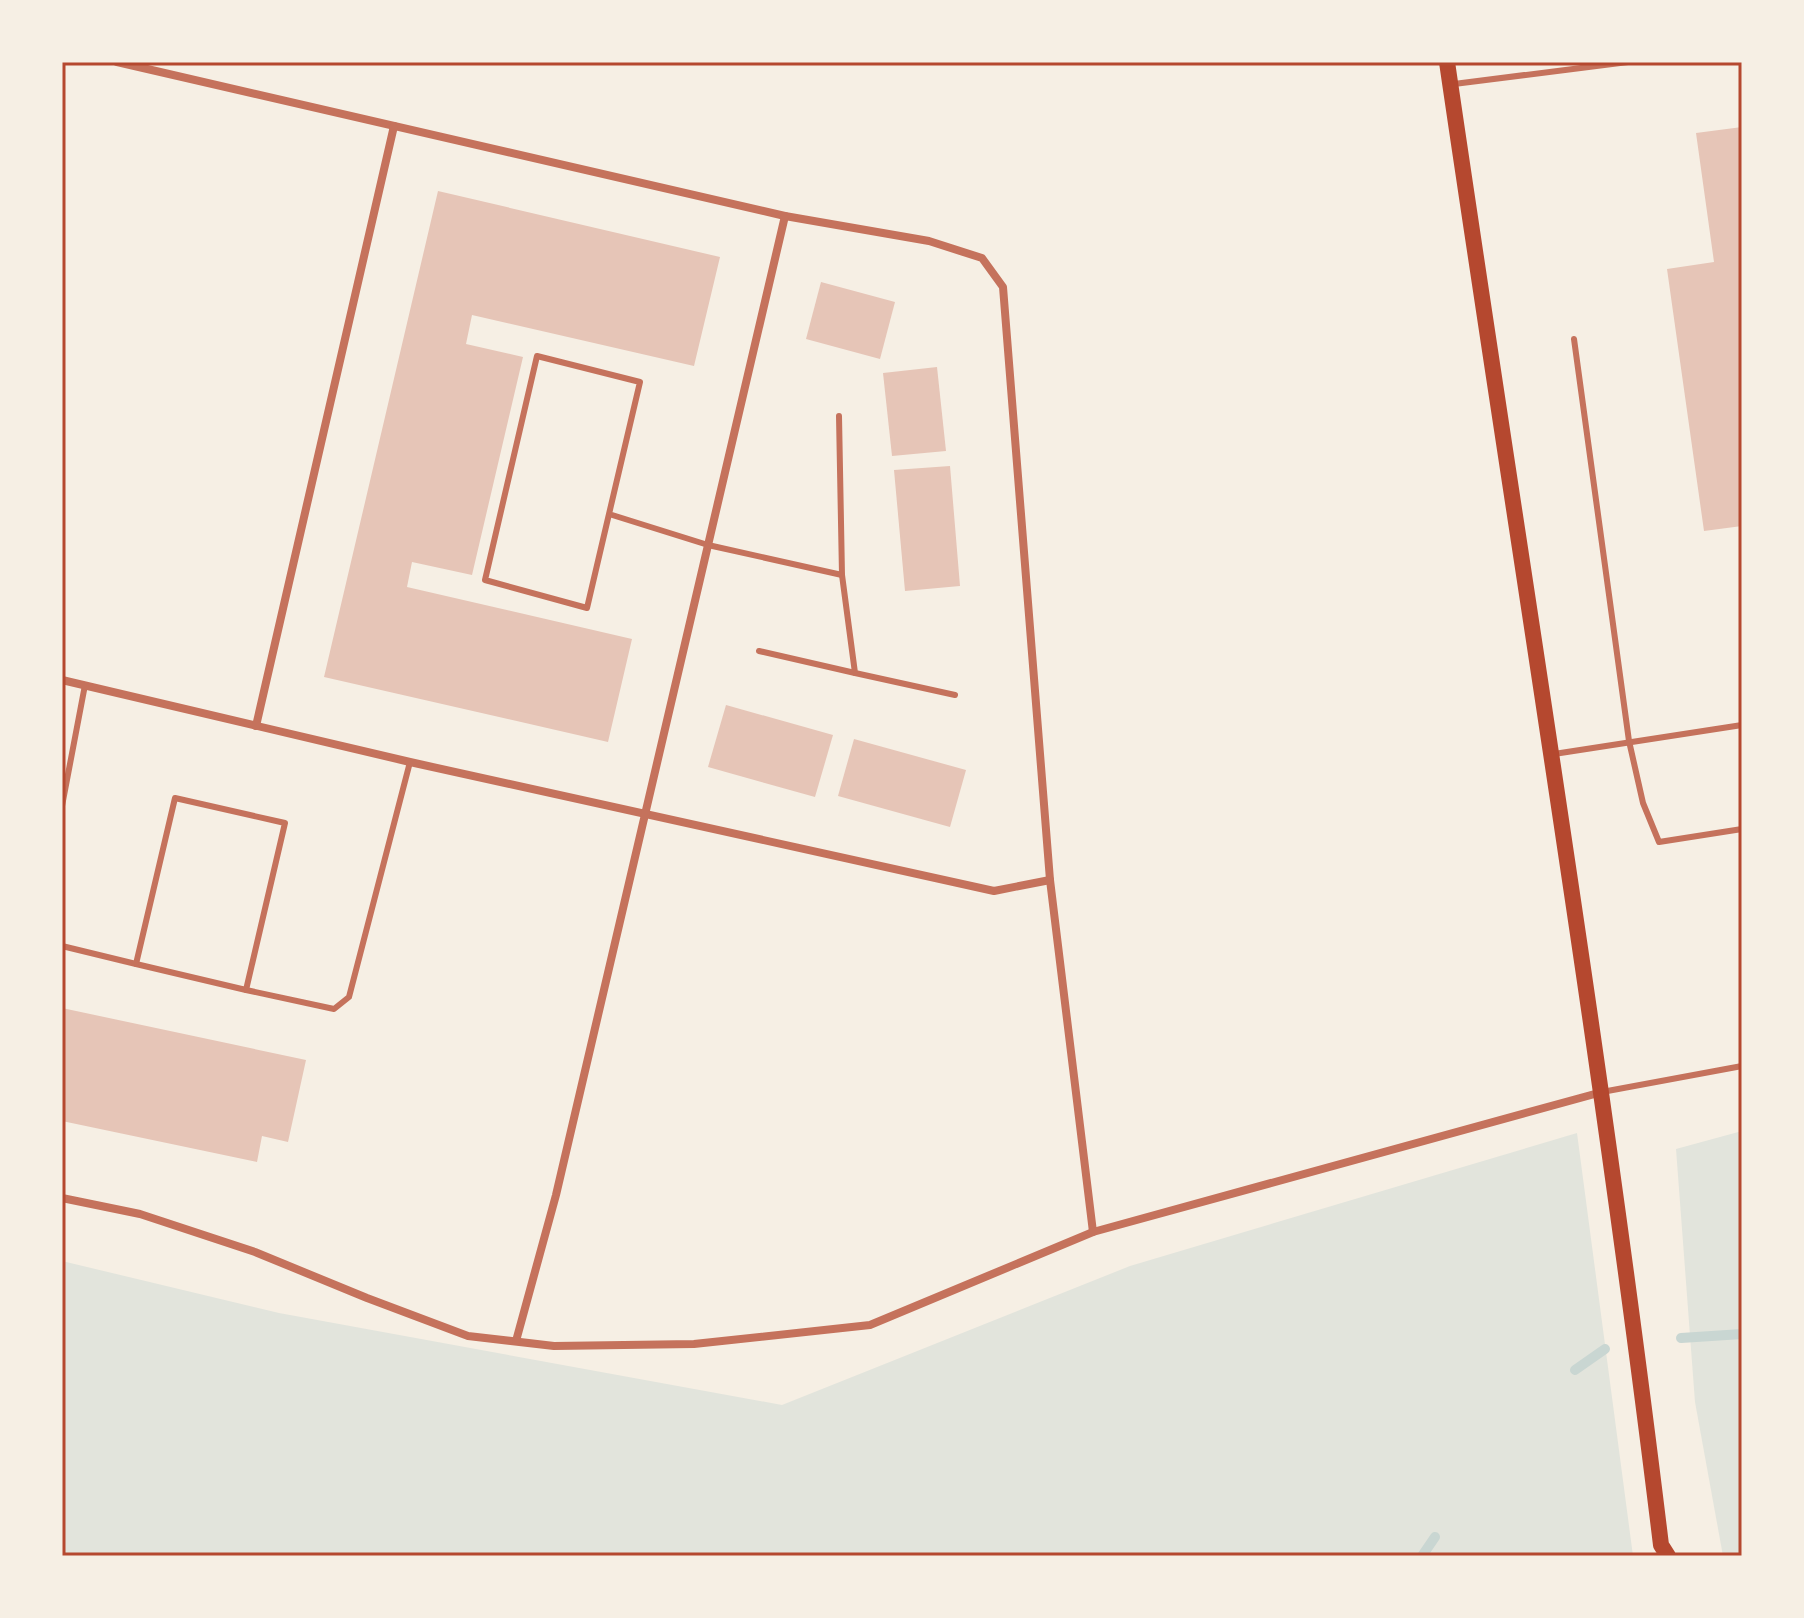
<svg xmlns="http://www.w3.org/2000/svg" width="1804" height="1618" font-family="'Noto Sans',sans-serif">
  <rect width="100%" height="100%" fill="#f6efe4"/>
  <g fill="#e2e4dc">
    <path d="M1742,1131V1556H1723L1695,1402L1676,1149Z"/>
    <path d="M1577,1133L1633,1556H62V1261L279,1313L782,1405L1130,1266Z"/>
  </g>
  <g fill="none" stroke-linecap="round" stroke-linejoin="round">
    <g stroke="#c9d6d2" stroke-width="10">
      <path d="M1681,1338L1742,1334"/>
      <path d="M1575,1370L1605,1349"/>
      <path d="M1422,1556L1435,1537"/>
    </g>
  </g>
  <g fill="#e6c5b7">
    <path d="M1742,127V526L1704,531L1667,269L1714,262L1696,133Z"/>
    <path d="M438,191L720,257L694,366L472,315L466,344L523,357L472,575L412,562L407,587L632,639L608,742L324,677Z"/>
    <path d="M821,282L895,302L880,359L806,339Z"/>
    <path d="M937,367L946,451L892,456L883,373Z"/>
    <path d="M950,466L960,586L905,591L894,470Z"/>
    <path d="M726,705L833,735L815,797L708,767Z"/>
    <path d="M854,739L966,770L950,827L838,796Z"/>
    <path d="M62,1008L306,1060L288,1142L262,1136L257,1162L62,1121Z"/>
  </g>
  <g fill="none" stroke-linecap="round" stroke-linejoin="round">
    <g stroke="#c5725c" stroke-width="6">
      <path d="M1454,84L1628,62"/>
      <path d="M1574,339L1629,741L1643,803L1659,842L1742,829"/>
      <path d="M609,514L587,608L485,580L537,356L640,382L609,514L708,545L842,575L839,416"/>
      <path d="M842,575L855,673L955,695"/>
      <path d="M759,651L855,673"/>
      <path d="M1554,754L1742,725"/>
      <path d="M175,798L285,823L246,990L136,964Z"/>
      <path d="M62,806L85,685"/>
      <path d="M62,946L136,964"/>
      <path d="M246,990L334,1009L349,997L410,762"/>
      <path d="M1602,1092L1742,1066"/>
    </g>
    <g stroke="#c5725c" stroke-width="8">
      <path d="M117,62L785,216L929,241L982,258L1003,287L1050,880L1093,1232"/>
      <path d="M62,680L410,762L994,891L1050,880"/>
      <path d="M256,726L394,126"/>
      <path d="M62,1198L140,1214L255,1252L367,1298L468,1336L554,1346L694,1344L870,1325L1093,1232L1602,1092"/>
      <path d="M516,1341L556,1195L785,216"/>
    </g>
    <path stroke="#b5482f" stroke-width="16" d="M1447,62C1519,556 1601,1049 1661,1545L1668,1556"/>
  </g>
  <rect width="1804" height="1618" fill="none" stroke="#f6efe4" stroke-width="128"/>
  <rect x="64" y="64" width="1676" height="1490" fill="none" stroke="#b5482f" stroke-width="3"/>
</svg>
